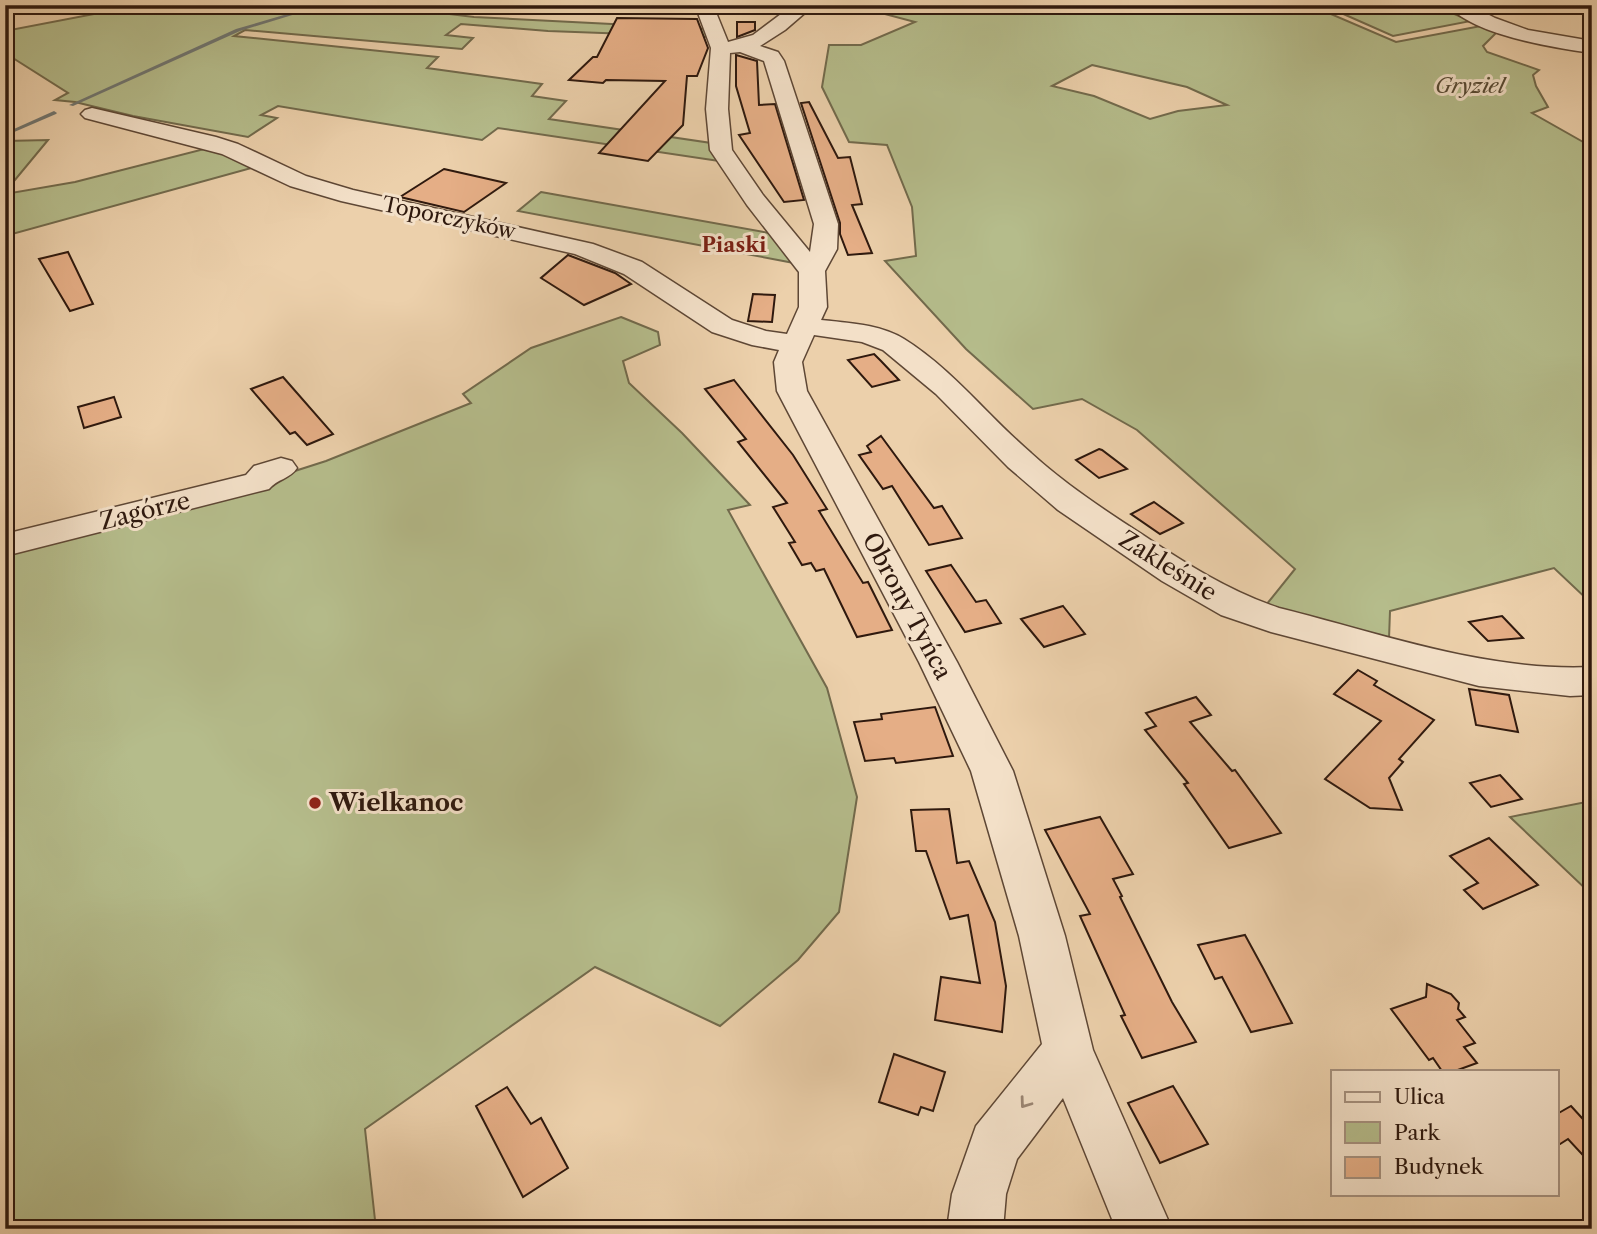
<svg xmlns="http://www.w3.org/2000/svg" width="1597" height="1234" font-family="'Libre Caslon Text',serif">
  <rect width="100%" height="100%" fill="#ecd0ab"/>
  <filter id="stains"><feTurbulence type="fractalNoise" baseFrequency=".00286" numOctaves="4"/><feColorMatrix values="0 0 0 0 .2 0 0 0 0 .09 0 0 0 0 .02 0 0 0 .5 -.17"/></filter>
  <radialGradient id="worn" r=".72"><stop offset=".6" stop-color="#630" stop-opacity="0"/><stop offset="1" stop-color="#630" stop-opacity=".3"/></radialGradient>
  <g fill="#b5bc8b" stroke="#726a4c" stroke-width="2" fill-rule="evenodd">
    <path d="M107,5H375L474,17L710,29V37L548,31L461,24L446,35L473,38L462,49L245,30L234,36L438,57L427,68L542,84L532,96L566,101L549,119L711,143L719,161L498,128L482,140L278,106L261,115L277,118L248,137L133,116L75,102L55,100L68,93L5,53V31L115,10Z"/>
    <path d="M889,5H1310L1396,42L1481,26L1498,31L1483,46L1487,52L1539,70L1533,75L1536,86L1548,107L1532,113L1592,147V559L1589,561L1592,563V604L1554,568L1390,611L1389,639L1266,605L1295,569L1137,430L1082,399L1033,409L966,349L885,261L916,256L912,207L887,145L849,142L822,87L829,45H861L915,22L877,12ZM1092,65L1187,87L1227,105L1178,111L1150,119L1094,96L1052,86Z"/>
    <path d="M1323,5H1433L1471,21L1393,36Z"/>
    <path d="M1467,5H1592V12L1474,8Z"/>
    <path d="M48,140L5,192V141Z"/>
    <path d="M212,147L255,167L5,236V194L75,182Z"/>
    <path d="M541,192L775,234L794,263L518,211Z"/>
    <path d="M621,317L658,332L660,345L623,361L629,383L682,433L750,505L728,510L827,688L857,797L839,912L798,960L720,1026L595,967L365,1129L376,1229H5V550L220,495L326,461L471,403L463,394L531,348Z"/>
    <path d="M1586,802L1592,806V895L1510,817Z"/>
  </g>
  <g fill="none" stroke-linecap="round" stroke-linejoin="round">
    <g fill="#707671" fill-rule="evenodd">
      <path d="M318,5H325L240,31L73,106L69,105L236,29Z"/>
      <path d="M54,111L57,113L56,114L5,136V133Z"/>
    </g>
  </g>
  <g fill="#e5ae86" stroke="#2f190e" stroke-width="2">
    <path d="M617,18L697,19L708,48L697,76H687L683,125L648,161L599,153L665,81L606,80L603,83L569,80L593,57H597Z"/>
    <path d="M737,22H755V30L737,37Z"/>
    <path d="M736,55L757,61L759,105L775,104L804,200L784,202L739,135L750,133L736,86Z"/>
    <path d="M809,102L838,158L850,157L862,204L852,205L872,253L848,255L840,234V223L801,103Z"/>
    <path d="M444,169L506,183L464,212L400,197Z"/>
    <path d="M68,252L93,304L70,311L39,259Z"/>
    <path d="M568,255L615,273L631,284L584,305L541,278Z"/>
    <path d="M753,294L775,295L772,322L748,321Z"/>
    <path d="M874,354L881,361L899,380L872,387L848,360Z"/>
    <path d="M283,377L333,434L307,445L295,432L290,434L251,389Z"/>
    <path d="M734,380L793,455L827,509L819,511L863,583L868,582L892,630L857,637L824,569L816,571L811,563L802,565L789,543L795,542L773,507L787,503L738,442L746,439L705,389Z"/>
    <path d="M114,397L121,417L84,428L78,407Z"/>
    <path d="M881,436L934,508L942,506L962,538L929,545L892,486L883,489L859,455L871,452L867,446Z"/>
    <path d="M1099,449L1102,450L1127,469L1099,478L1076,460Z"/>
    <path d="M1154,502L1183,523L1160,534L1131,514Z"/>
    <path d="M951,565L976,602L986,600L1001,623L965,632L926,571Z"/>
    <path d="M1063,606L1085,634L1044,647L1021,619Z"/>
    <path d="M1502,616L1523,638L1488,641L1469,622Z"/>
    <path d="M1358,670L1377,681L1374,685L1434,720L1399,759L1403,762L1389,778L1402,810L1370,808L1325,779L1381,721L1334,694Z"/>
    <path d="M1469,689L1509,695L1518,732L1476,725Z"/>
    <path d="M1196,697L1211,715L1190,722L1232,771L1235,770L1281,833L1229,848L1184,784L1188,783L1145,730L1156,726L1146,713Z"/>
    <path d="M935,707L953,756L896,763L894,758L865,761L854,722L882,719L881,714Z"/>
    <path d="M1500,775L1522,799L1491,807L1470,783Z"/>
    <path d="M949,809L957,863L969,861L995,922L1006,986L1002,1032L935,1020L941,977L980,983L968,915L950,919L926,851H916L911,810Z"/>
    <path d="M1100,817L1133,874L1113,879L1122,896L1120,897L1172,1002L1196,1042L1142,1058L1121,1016L1125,1015L1080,916L1090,914L1045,830Z"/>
    <path d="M1489,838L1538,885L1483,909L1464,890L1478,883L1450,856Z"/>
    <path d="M1245,935L1263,968L1292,1023L1251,1032L1222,977L1215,979L1198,945Z"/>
    <path d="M1427,984L1451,994L1459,1003L1458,1009L1465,1017L1457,1020L1475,1043L1464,1047L1477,1063L1455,1071H1442L1433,1058L1429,1060L1391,1009L1426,997Z"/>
    <path d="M894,1054L945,1072L933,1111L921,1107L918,1115L879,1102Z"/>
    <path d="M1173,1086L1208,1144L1160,1163L1128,1103Z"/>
    <path d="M507,1087L531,1124L541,1118L568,1168L523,1197L476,1106Z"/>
    <path d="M1571,1106L1592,1129V1165L1568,1139L1557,1146V1114Z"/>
  </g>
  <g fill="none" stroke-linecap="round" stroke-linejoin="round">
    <defs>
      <g id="minor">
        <path d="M695,5H713L728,42L753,35L793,5H814L785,30L760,46L778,52L784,61L838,224L837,249L825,271L827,307L821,320C848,323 880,324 904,339C951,368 989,417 1031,453C1065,484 1104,510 1143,535C1186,564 1229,591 1279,608C1380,633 1486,672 1592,667V695L1570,696L1479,686L1271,632L1221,615L1162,581L1058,510L1008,467L936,394L883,350L862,342L814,335L802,362L807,391L957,662L1013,771L1065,936L1093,1050L1172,1229H1116L1063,1098L1017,1159L1006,1194L1003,1229H947L952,1194L976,1126L1042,1044L1019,936L971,771L919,662L777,391L774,362L779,350L752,345L712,332L624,274L575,254L341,201L290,186L222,154L85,118L81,114L85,110L92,108L216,137L238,144L306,176L353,190L593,244L642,262L732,320L766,331L787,334L799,307V272L747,205L710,150L706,109L711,48ZM740,52L764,61L814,224L810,252L763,195L732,150L728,109L730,53Z"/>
        <path d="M1448,5H1470L1495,18L1528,30L1592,41V53C1555,48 1473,35 1448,5Z"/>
        <path d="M281,458L292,461L297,468C290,479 277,479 269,489L5,556V534L246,475L254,466Z"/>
      </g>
    </defs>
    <use href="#minor" stroke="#5e4735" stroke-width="3"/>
    <use href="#minor" fill="#f3e0c8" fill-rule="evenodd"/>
  </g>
  <defs><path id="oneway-chevron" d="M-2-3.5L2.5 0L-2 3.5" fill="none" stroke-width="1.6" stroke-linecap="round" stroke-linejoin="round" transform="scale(1.75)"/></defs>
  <use stroke="#9b8674" href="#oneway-chevron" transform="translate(1025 1103) rotate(126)"/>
  <circle fill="#8f2418" stroke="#f3e0c8" stroke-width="2.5" cx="315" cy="803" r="7"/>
  <g text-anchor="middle" stroke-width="6" stroke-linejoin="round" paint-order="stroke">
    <g font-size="21" font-style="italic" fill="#574a34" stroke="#f3e0c8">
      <text x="1470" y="93">Gryziel</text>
    </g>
    <g font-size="21" fill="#2f190e" stroke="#f3e0c8">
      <text transform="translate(449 218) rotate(12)" y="7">Toporczyków</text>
    </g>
    <g font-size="21" font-weight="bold" fill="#7a1f14" stroke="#f3e0c8">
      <text x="734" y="252">Piaski</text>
    </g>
    <g font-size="24" fill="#2f190e" stroke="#f3e0c8">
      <text transform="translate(145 511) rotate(-14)" y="8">Zagórze</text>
      <text transform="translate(1168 566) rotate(32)" y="8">Zakleśnie</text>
      <text transform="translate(907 606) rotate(62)" y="8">Obrony Tyńca</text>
    </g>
    <g font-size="24" font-weight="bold" fill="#2f190e" stroke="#f3e0c8" text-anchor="start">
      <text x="329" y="811">Wielkanoc</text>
    </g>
  </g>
  <rect width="1597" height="1234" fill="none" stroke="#ecd0ab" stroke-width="28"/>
  <rect x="7" y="7" width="1583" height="1220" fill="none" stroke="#2f190e" stroke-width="3.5"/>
  <rect x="14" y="14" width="1569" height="1206" fill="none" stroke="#2f190e" stroke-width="2"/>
  <rect x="1331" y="1070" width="228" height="126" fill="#f3e0c8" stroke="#a5907e" stroke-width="2"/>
  <rect x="1345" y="1092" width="35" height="10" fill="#f3e0c8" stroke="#a5907e" stroke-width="2"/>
  <text x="1394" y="1104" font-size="21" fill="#2f190e">Ulica</text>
  <rect x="1345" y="1122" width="35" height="21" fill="#b5bc8b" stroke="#a5907e" stroke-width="2"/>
  <text x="1394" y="1140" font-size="21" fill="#2f190e">Park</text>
  <rect x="1345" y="1157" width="35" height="21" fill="#e5ae86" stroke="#a5907e" stroke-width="2"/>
  <text x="1394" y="1174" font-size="21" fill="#2f190e">Budynek</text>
  <rect width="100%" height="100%" filter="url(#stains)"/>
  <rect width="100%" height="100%" fill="url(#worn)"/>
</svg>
